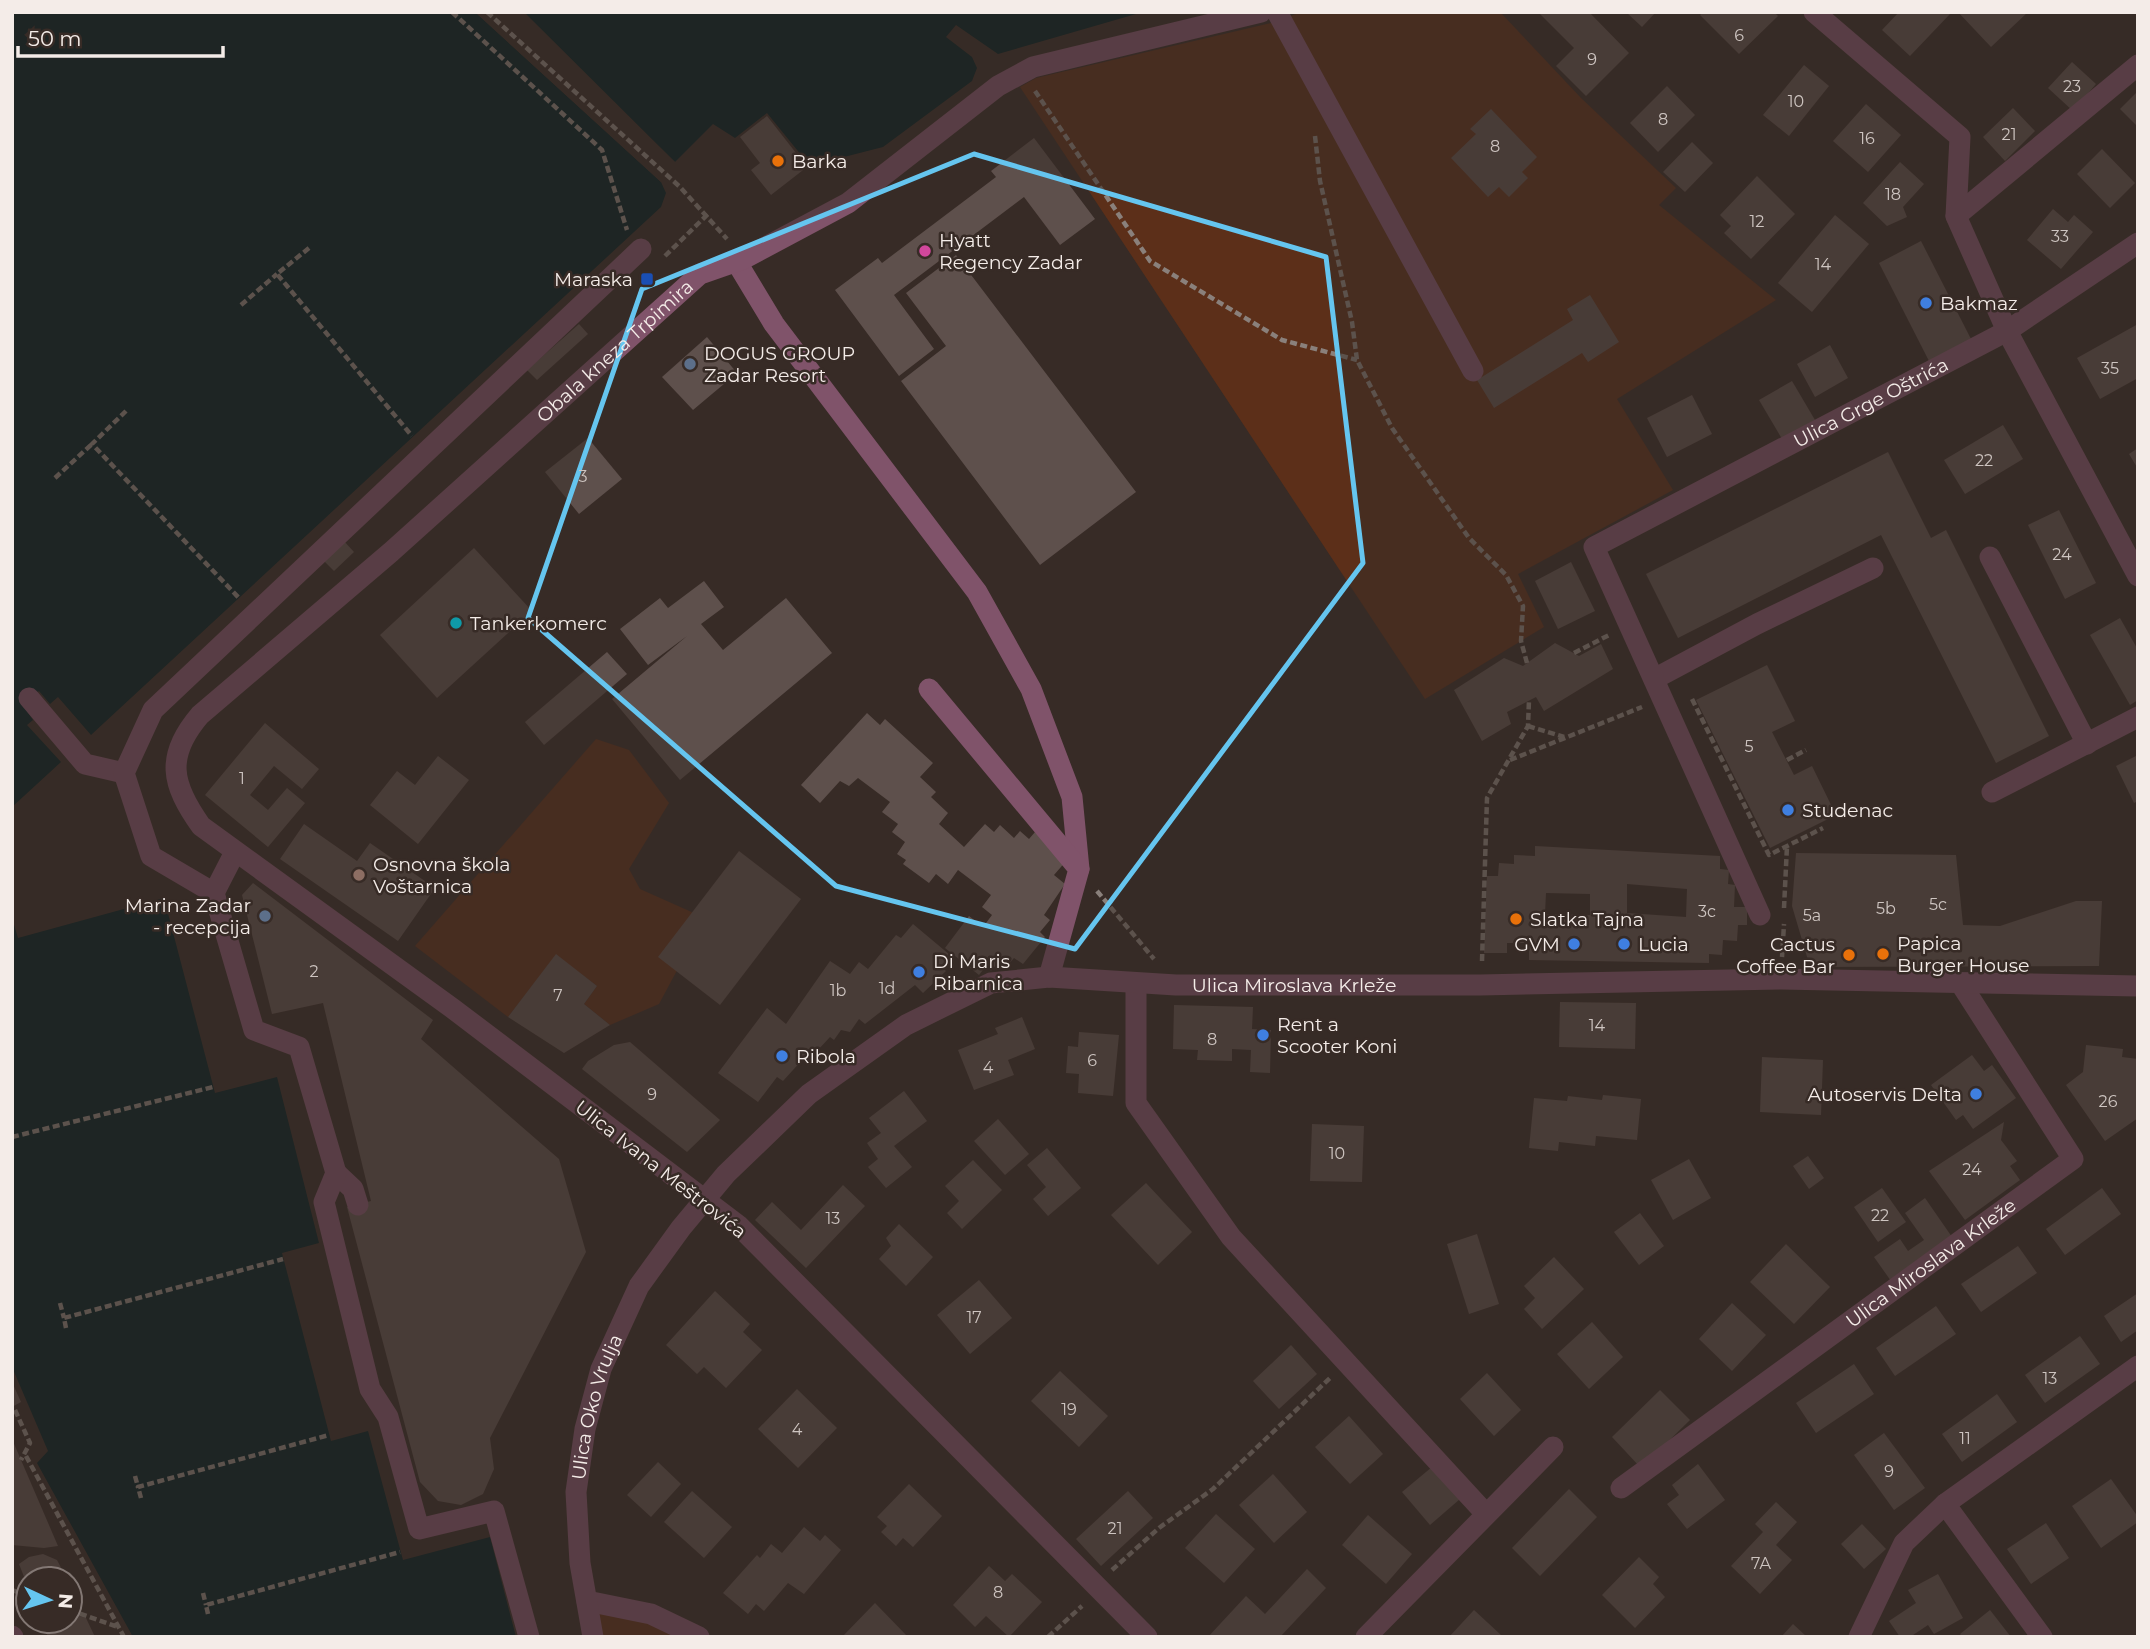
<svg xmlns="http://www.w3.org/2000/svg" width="2150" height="1649" font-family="Montserrat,sans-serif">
  <rect width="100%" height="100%" fill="#372b26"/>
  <g fill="#5c2f19">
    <path d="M1301,12H1500L1581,98L1676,188L1659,205L1776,300L1617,399L1673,490L1518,574L1544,627L1425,699L1020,87L1036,78L1275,22Z"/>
    <path d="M596,739L629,750L669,803L629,869L640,889L705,918L659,1004L610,1025L584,1004L597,986L556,955L508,1017L415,946Z"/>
    <path d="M587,1601L699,1637H593Z"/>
  </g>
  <g fill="#011e22">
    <path d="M12,12H475L661,182L666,193L661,207L91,735L58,697L50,704L39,691L22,704L33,720L27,725L61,762L12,807Z"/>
    <path d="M524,12H1143L998,54L956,25L946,37L972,57L977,68L972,81L883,147L844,157L806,161L767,113L735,138L713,124L675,162Z"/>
    <path d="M164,898L215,1093L277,1077L319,1243L282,1253L331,1441L368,1431L403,1560L490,1537L516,1637H133L37,1463L48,1451L12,1367V918L18,938Z"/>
  </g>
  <g fill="#372b26">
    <path d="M475,12H480L663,179L661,182Z"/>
    <path d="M520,12L675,162L673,165L521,15Z"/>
  </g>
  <g fill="#5e504c" fill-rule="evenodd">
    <path d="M1538,12H1589L1629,53L1586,96L1556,66L1574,48Z"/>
    <path d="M1626,12H1656L1642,27Z"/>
    <path d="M1703,12H1774L1778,16L1739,54L1700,15Z"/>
    <path d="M1899,12H1948L1950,14L1910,56L1882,30Z"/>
    <path d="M1958,12H2028L1991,47Z"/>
    <path d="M2072,62L2096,84L2073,111L2048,88Z"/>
    <path d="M1804,65L1829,86L1789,136L1763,115Z"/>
    <path d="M1667,86L1695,115L1658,152L1630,123Z"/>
    <path d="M2138,91V127L2120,109Z"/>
    <path d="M1866,104L1901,135L1868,172L1833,141Z"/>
    <path d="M2013,108L2035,131L2005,161L1983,137Z"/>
    <path d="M1491,109L1537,157L1522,172L1528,178L1509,197L1499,187L1488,197L1451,158L1476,134L1470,129Z"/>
    <path d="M767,116L807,167L771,195L751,170L760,163L740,137Z"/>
    <path d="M1034,138L1095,219L1060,245L1024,197L894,295L934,349L899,376L835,290L878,258L882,263L996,177L991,171Z"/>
    <path d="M1692,142L1713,163L1685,192L1663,172Z"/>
    <path d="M2102,149L2135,183L2110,208L2077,174Z"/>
    <path d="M1900,162L1924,184L1903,207L1907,217L1887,226L1863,203Z"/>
    <path d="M1757,176L1795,214L1751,259L1724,233L1731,226L1720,215Z"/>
    <path d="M2053,209L2068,222L2074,215L2093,232L2061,269L2027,240Z"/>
    <path d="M1835,215L1869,244L1812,312L1778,283Z"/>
    <path d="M1921,241L1971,339L1929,361L1879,263Z"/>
    <path d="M956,255L1136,492L1040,565L901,381L946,346L906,293Z"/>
    <path d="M1590,295L1619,342L1588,362L1582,353L1494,408L1477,380L1573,320L1567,309Z"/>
    <path d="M579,324L588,334L537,380L527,370Z"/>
    <path d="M2138,324V378L2100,399L2077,358Z"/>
    <path d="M707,337L737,373L693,410L662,377Z"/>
    <path d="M1830,345L1848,378L1815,397L1797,364Z"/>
    <path d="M1792,381L1815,420L1782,439L1759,400Z"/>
    <path d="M1692,395L1712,434L1667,457L1647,418Z"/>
    <path d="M2003,425L2023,459L1965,494L1944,460Z"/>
    <path d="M588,438L622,479L579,514L545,472Z"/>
    <path d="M2138,448V469L2129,454Z"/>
    <path d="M1888,452L1931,538L1946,530L2049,736L1996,763L1881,535L1678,638L1646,574Z"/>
    <path d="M2059,510L2096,583L2065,599L2028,525Z"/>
    <path d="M343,540L354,552L334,571L322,559Z"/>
    <path d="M474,548L532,611L437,698L380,635Z"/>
    <path d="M1571,562L1595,611L1558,629L1535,581Z"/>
    <path d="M704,581L724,607L701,624L723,650L786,598L832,653L680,780L612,699L687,636L648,665L620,629L660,598L668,608Z"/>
    <path d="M2120,618L2138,650V700L2130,705L2090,635Z"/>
    <path d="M1555,643L1579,656L1601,644L1613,669L1544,711L1536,697L1507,712L1511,724L1482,741L1454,690L1504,658L1523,666Z"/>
    <path d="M607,652L627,674L544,745L525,722Z"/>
    <path d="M1767,665L1795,721L1772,732L1794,775L1812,766L1836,815L1770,848L1696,700Z"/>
    <path d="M867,713L880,725L885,719L933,763L920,777L936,792L931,797L948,813L939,824L964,847L985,824L994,832L1000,825L1014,838L1020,831L1029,839L1035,832L1067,860L1054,875L1065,884L1044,915L1050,920L1040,932L1045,937L1023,964L1014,958L1007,966L1000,960L991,971L986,966L979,975L945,948L969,916L983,927L992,915L982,907L991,895L958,870L948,884L936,874L929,883L903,864L906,860L897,854L905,842L892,832L898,824L882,812L890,802L858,778L849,786L840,781L820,803L801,785Z"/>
    <path d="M265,723L319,769L302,789L274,766L250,795L268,810L287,788L305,803L268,847L205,795Z"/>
    <path d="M2138,755V801L2134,803L2116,766Z"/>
    <path d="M438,756L469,780L418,844L370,805L397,771L415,785Z"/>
    <path d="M304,824L357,861L370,843L435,888L398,941L280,859Z"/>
    <path d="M1535,846L1720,856V869L1729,870L1728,884L1735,885L1734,907H1747V925H1738L1737,941L1723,940L1722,955L1709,954V963L1529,960V943H1507V953H1484L1487,876H1498L1499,863L1514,864V855L1535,856ZM1627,884L1687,889L1686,917L1627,913ZM1546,893L1590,894V915L1545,914Z"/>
    <path d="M739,851L801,899L720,1005L658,957Z"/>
    <path d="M1796,853L1956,855L1963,925L2000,926L2076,901H2102L2099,966L1810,967L1792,906Z"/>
    <path d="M253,883L433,1020L421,1039L559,1159L586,1252L490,1438L494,1469L483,1494L461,1505L438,1501L420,1482L347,1207L371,1201L323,1003L272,1014L242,895Z"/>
    <path d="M913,924L950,955L941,967L946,971L923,993L915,985L865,1024L859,1019L850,1032L841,1030L834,1040L830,1037L817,1051L813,1048L783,1081L777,1077L758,1102L718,1073L767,1008L786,1024L830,961L850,974L859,962L868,969L896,935L901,938Z"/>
    <path d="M556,954L597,986L584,1004L610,1025L564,1053L508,1017Z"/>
    <path d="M1560,1002L1636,1003L1635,1049L1559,1047Z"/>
    <path d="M1174,1005L1253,1007L1252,1029L1271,1030L1270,1073L1250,1072L1251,1050L1232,1049V1061L1197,1060L1198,1050L1173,1049Z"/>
    <path d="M1022,1017L1035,1049L1008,1060L1014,1075L974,1090L958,1050L998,1034L995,1028Z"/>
    <path d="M1079,1032L1119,1035L1113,1096L1078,1093L1079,1074L1066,1073L1068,1046L1078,1047Z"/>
    <path d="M630,1042L720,1120L687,1152L582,1069L588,1061L614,1045Z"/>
    <path d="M2086,1045L2123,1049L2122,1057L2138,1059V1118L2105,1141L2066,1085L2083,1072Z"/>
    <path d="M1972,1055L1984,1071L1992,1065L2016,1098L1973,1129L1963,1115L1956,1120L1931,1085Z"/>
    <path d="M1762,1057L1823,1060L1821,1115L1760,1112Z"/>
    <path d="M904,1091L927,1121L894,1146L912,1167L886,1188L868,1167L878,1159L867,1143L881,1133L869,1118Z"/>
    <path d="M1603,1095L1641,1099L1637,1140L1596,1136L1595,1146L1559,1142L1558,1151L1529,1148L1534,1098L1567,1101L1568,1096L1602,1100Z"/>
    <path d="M998,1119L1029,1154L1005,1175L974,1141Z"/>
    <path d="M2004,1122L2001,1140L2017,1161L2010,1166L2020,1180L1965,1220L1929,1171Z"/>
    <path d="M1312,1124L1364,1126L1362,1182L1310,1181Z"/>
    <path d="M1047,1148L1081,1188L1048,1216L1033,1199L1046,1187L1027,1165Z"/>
    <path d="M1808,1156L1824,1178L1809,1189L1793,1166Z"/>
    <path d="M1689,1159L1711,1198L1673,1220L1651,1180Z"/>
    <path d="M973,1160L1002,1190L962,1229L947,1213L959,1201L945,1186Z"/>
    <path d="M1146,1183L1192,1232L1158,1265L1111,1215Z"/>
    <path d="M843,1185L865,1206L806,1268L755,1220L772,1202L801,1230Z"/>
    <path d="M1882,1188L1906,1222L1878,1242L1854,1207Z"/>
    <path d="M2102,1188L2121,1214L2065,1255L2046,1229Z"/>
    <path d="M1925,1198L1952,1237L1891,1281L1874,1257L1900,1239L1908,1251L1924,1240L1905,1213Z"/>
    <path d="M1640,1213L1664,1246L1639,1265L1614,1232Z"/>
    <path d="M899,1224L933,1257L906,1286L879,1259L891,1246L886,1238Z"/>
    <path d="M1477,1234L1499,1304L1469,1314L1447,1244Z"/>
    <path d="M1786,1244L1830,1287L1794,1324L1750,1282Z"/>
    <path d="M2018,1246L2037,1273L1981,1312L1961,1284Z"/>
    <path d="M1554,1257L1584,1289L1542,1329L1524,1309L1535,1298L1524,1286Z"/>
    <path d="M979,1280L1012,1318L970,1354L937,1315Z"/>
    <path d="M715,1291L750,1324L743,1332L762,1350L726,1388L704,1367L697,1374L666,1345Z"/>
    <path d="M2138,1293V1330L2121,1342L2104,1316Z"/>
    <path d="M1732,1303L1766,1335L1732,1371L1699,1339Z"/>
    <path d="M1936,1306L1956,1334L1895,1376L1876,1348Z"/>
    <path d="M1592,1322L1623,1357L1589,1389L1557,1354Z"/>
    <path d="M2080,1336L2100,1364L2045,1403L2025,1375Z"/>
    <path d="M1291,1345L1317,1374L1279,1409L1253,1381Z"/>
    <path d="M1854,1364L1874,1394L1816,1433L1796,1403Z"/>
    <path d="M1060,1371L1108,1416L1079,1447L1031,1401Z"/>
    <path d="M1487,1373L1521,1410L1494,1436L1460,1399Z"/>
    <path d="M12,1382L21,1402L12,1407Z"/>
    <path d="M797,1389L837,1428L798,1468L758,1429Z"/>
    <path d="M1660,1390L1690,1420L1641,1468L1612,1437Z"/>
    <path d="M1997,1394L2017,1422L1962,1462L1942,1434Z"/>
    <path d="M1349,1416L1383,1454L1350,1484L1315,1447Z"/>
    <path d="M1884,1433L1925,1488L1894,1510L1854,1455Z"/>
    <path d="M12,1439L21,1460L58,1546L44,1548L12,1545Z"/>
    <path d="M658,1462L681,1484L651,1517L627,1495Z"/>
    <path d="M1698,1464L1725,1500L1687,1529L1667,1504L1679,1495L1672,1485Z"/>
    <path d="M1432,1467L1460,1499L1430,1525L1402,1492Z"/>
    <path d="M1273,1474L1307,1512L1274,1543L1239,1505Z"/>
    <path d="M2111,1479L2138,1517V1522L2101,1548L2072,1506Z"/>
    <path d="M909,1484L942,1516L913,1547L903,1538L896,1546L881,1532L887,1526L877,1517Z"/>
    <path d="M1569,1489L1597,1517L1540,1576L1512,1548Z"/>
    <path d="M692,1491L732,1527L704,1558L664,1522Z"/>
    <path d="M1128,1491L1153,1518L1101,1566L1076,1539Z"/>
    <path d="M1776,1502L1797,1522L1776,1545L1792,1560L1760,1594L1731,1566L1763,1532L1755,1524Z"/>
    <path d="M1216,1514L1255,1549L1224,1583L1185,1548Z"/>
    <path d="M1368,1515L1412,1554L1386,1584L1342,1545Z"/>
    <path d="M2046,1523L2069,1558L2031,1584L2007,1549Z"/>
    <path d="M1862,1524L1886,1549L1864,1569L1841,1544Z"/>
    <path d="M804,1527L820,1541L825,1535L841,1550L804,1594L788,1583L764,1611L756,1604L748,1614L723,1593L757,1555L760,1558L771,1544L782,1553Z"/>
    <path d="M43,1554L57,1560L67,1579H28V1587L19,1564L29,1557Z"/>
    <path d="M1639,1557L1659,1577L1653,1584L1665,1597L1635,1628L1602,1595Z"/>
    <path d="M989,1566L1005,1581L1012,1574L1042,1602L1009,1637L986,1616L975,1627L953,1605Z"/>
    <path d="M1307,1569L1326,1588L1280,1637H1208L1246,1596L1265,1614Z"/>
    <path d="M1938,1574L1963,1618L1934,1634L1928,1625L1910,1637H1900L1889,1621L1916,1603L1908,1590Z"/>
    <path d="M875,1603L908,1637H842Z"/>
    <path d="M1474,1610L1501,1635L1499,1637H1449Z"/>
    <path d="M1990,1610L2011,1637H1962L1960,1634Z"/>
    <path d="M70,1613L86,1618L95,1637H48L42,1621H70Z"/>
    <path d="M1793,1624L1807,1637H1781Z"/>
  </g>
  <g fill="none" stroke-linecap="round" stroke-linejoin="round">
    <g stroke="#8a807b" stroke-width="4.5" stroke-dasharray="7 3.5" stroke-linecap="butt">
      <path d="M452,12L602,150L627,230"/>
      <path d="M487,12L680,187L727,239"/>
      <path d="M1035,91L1150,261L1282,340L1357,360"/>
      <path d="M1315,136L1320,181L1352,322L1357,360L1392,428L1469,538L1506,575L1523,606L1521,641L1527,663"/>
      <path d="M309,248L277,274L412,436"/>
      <path d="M665,256L708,214"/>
      <path d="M241,305L277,274"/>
      <path d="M126,411L92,444L239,598"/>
      <path d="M55,478L92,444"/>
      <path d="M1574,653L1609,635"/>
      <path d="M1692,699L1769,855L1823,828"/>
      <path d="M1528,726L1564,737"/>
      <path d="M1510,760L1642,707"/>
      <path d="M1787,760L1806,750"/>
      <path d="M1097,891L1154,959"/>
      <path d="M1784,908L1787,846"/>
      <path d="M1782,957L1784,924"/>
      <path d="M1482,961L1487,798L1528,726L1529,700"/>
      <path d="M12,1137L213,1087"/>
      <path d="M60,1303L64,1318"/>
      <path d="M66,1328L64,1318L283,1259"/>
      <path d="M15,1410L30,1443L21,1460"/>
      <path d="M26,1456L124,1637"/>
      <path d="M135,1476L138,1487"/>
      <path d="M141,1498L138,1487L329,1435"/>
      <path d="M1112,1570L1159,1528L1213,1489L1331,1377"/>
      <path d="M12,1590L28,1596"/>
      <path d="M203,1593L206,1605"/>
      <path d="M70,1610L118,1627"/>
      <path d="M208,1614L206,1605L400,1552"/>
      <path d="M1048,1637L1082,1606"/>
    </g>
    <g stroke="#80536a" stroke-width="21">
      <path d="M1277,12L1473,371"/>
      <path d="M1814,12L1960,137L1956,216L2007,331L2138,576"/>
      <path d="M1956,216L2138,65"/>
      <path d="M736,261L774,324L977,592L1031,689L1072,797L1079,869"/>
      <path d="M1990,557L2087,744"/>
      <path d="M1654,679L1757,624L1873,568"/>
      <path d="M929,689L1079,869L1049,977"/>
      <path d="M29,698L85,764L124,773"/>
      <path d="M1992,792L2138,717"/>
      <path d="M214,893L235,852"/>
      <path id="s1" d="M1760,915L1594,547L2007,331L2138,243"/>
      <path d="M1136,983V1103L1231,1237L1486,1514"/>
      <path d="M336,1173L353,1189L358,1205"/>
      <path id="s2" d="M1621,1488L2073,1159L1961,984"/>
      <path d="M1945,1504L2042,1637"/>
      <path d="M587,1601L651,1614L699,1637"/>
      <path d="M12,1636L13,1637"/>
      <path d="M529,1637L494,1511L419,1529L388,1417L370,1389L324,1202L336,1173L299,1047L254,1030L214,893L151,856L124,773L153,710L641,249"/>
      <path id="s3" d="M593,1637L580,1563L576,1492L585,1429L601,1369L639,1286L681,1228L726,1174L809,1094L906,1025L991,983L1049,977L1176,985H1480L1781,979L2138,986"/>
      <path id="s4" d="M1147,1637L738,1225L452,1008L201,826C171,784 165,756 200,715L391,552L700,274L743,259L848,203L998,86L1033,67L1261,12"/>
      <path d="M1366,1637L1553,1447"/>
      <path d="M1859,1637L1904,1543L1945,1504L2138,1366"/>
    </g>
  </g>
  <path d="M0 0H2150V1649H0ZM974,154L1326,257L1363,563L1075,949L836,886L528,618L642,289Z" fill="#372b26" fill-opacity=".55" fill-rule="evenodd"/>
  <path fill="none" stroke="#65c5ef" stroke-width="5" stroke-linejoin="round" d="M974,154L1326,257L1363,563L1075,949L836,886L528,618L642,289Z"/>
  <g fill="#e8710a" stroke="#372b26" stroke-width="2.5">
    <circle cx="778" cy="161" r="7"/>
    <circle cx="1516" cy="919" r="7"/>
    <circle cx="1883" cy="954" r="7"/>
    <circle cx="1849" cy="955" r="7"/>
  </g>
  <circle fill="#d1479c" stroke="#372b26" stroke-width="2.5" cx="925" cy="251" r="7"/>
  <rect fill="#1a4fb4" stroke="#372b26" stroke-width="2.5" x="640" y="272" width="14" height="14" rx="3.5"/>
  <g fill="#3f7fe0" stroke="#372b26" stroke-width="2.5">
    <circle cx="1926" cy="303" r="7"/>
    <circle cx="1788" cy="810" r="7"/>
    <circle cx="1574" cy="944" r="7"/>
    <circle cx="1624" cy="944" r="7"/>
    <circle cx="919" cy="972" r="7"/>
    <circle cx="1263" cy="1035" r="7"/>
    <circle cx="782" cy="1056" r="7"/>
    <circle cx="1976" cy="1094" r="7"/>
  </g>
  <g fill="#5c6f8a" stroke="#372b26" stroke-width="2.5">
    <circle cx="690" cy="364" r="7"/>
    <circle cx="265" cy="916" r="7"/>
  </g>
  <circle fill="#0f9aa8" stroke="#372b26" stroke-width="2.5" cx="456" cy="623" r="7"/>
  <circle fill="#8d6e63" stroke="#372b26" stroke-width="2.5" cx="359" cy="875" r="7"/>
  <g text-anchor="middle" stroke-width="5" stroke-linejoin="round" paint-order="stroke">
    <g font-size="16" fill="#cec5c1">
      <text x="1739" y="41">6</text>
      <text x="1592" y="65">9</text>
      <text x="2072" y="92">23</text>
      <text x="1796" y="107">10</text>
      <text x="1663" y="125">8</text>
      <text x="2009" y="140">21</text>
      <text x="1867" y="144">16</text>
      <text x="1495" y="152">8</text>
      <text x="1893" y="200">18</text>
      <text x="1757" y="227">12</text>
      <text x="2060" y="242">33</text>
      <text x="1823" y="270">14</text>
      <text x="2110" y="374">35</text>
      <text x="1984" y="466">22</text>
      <text x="583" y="482">3</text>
      <text x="2062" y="560">24</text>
      <text x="1749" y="752">5</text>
      <text x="242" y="784">1</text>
      <text x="1938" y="910">5c</text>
      <text x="1886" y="914">5b</text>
      <text x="1707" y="917">3c</text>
      <text x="1812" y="921">5a</text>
      <text x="314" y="977">2</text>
      <text x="887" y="994">1d</text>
      <text x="838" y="996">1b</text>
      <text x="558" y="1001">7</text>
      <text x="1597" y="1031">14</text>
      <text x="1212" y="1045">8</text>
      <text x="1092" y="1066">6</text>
      <text x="988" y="1073">4</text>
      <text x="652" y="1100">9</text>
      <text x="2108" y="1107">26</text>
      <text x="1337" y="1159">10</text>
      <text x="1972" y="1175">24</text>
      <text x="1880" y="1221">22</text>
      <text x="833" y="1224">13</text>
      <text x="974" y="1323">17</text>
      <text x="2050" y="1384">13</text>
      <text x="1069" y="1415">19</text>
      <text x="797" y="1435">4</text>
      <text x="1965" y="1444">11</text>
      <text x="1889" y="1477">9</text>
      <text x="1115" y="1534">21</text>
      <text x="1761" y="1569">7A</text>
      <text x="998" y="1598">8</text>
    </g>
    <g font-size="19" fill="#f4ece8" stroke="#372b26" text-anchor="start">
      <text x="792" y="168">Barka</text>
      <text x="939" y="247">Hyatt<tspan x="939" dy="22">Regency Zadar</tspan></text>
      <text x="633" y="286" text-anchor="end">Maraska</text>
      <text x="1940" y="310">Bakmaz</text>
      <text x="704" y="360">DOGUS GROUP<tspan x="704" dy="22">Zadar Resort</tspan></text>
      <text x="470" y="630">Tankerkomerc</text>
      <text x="1802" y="817">Studenac</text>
      <text x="373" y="871">Osnovna škola<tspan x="373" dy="22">Voštarnica</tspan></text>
      <text x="251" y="912" text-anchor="end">Marina Zadar<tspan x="251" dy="22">- recepcija</tspan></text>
      <text x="1530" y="926">Slatka Tajna</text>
      <text x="1897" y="950">Papica<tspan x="1897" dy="22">Burger House</tspan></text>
      <text x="1560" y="951" text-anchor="end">GVM</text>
      <text x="1638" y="951">Lucia</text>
      <text x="1835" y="951" text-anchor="end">Cactus<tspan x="1835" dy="22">Coffee Bar</tspan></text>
      <text x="933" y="968">Di Maris<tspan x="933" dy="22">Ribarnica</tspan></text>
      <text x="1277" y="1031">Rent a<tspan x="1277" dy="22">Scooter Koni</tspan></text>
      <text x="796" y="1063">Ribola</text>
      <text x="1962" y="1101" text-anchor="end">Autoservis Delta</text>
    </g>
    <g font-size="19" fill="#f4ece8" stroke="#372b26">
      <text dy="7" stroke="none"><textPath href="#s4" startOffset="1925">Obala kneza Trpimira</textPath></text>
      <text dy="7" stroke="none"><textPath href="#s1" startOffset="716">Ulica Grge Oštrića</textPath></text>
      <text dy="7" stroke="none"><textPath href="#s3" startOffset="1138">Ulica Miroslava Krleže</textPath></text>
      <text transform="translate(661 1169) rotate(38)" y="7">Ulica Ivana Meštrovića</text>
      <text dy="7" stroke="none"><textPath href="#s2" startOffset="383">Ulica Miroslava Krleže</textPath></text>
      <text dy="7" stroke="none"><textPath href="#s3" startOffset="234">Ulica Oko Vrulja</textPath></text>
    </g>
  </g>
  <rect width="2150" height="1649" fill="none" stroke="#f4ece8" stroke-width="28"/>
  <g transform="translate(49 1600) rotate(94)"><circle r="33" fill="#372b26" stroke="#837874" stroke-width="2"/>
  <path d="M0-5L12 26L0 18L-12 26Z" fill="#65c5ef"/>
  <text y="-10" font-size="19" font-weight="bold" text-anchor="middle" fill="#f4ece8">N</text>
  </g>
  <path d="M18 46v10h205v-10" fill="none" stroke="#f4ece8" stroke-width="3.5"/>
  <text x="28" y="46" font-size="21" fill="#f4ece8" stroke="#372b26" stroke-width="5" paint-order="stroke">50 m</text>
</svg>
